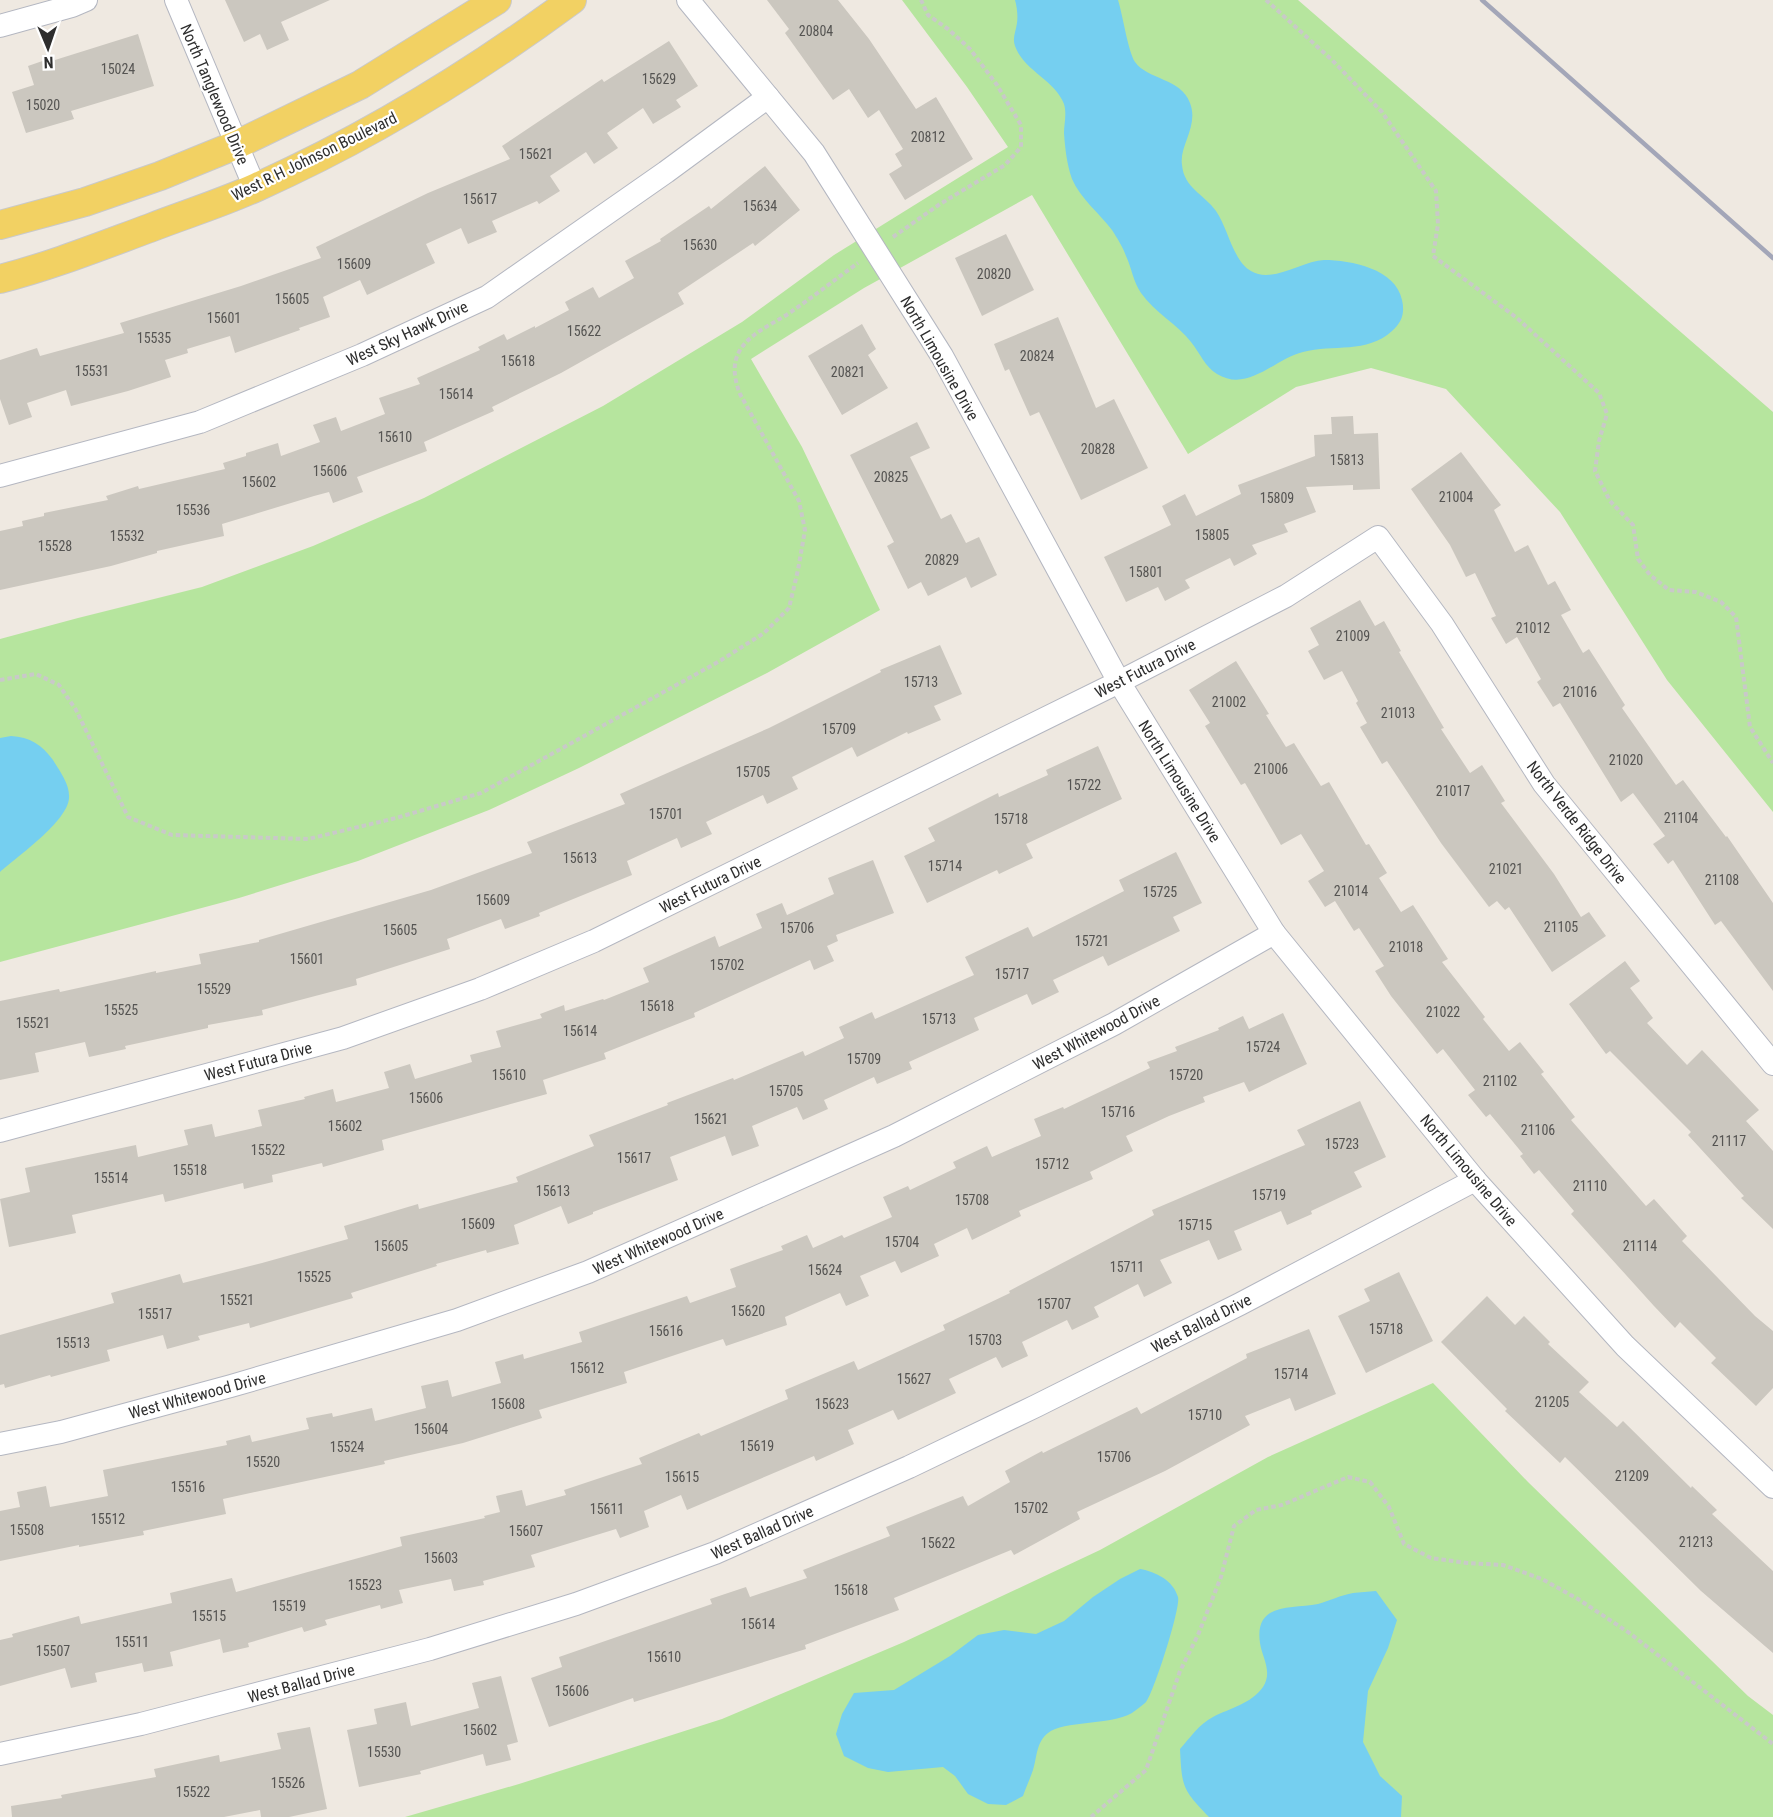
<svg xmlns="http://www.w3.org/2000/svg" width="1773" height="1817" font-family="'Roboto Condensed',sans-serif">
  <rect width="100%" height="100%" fill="#efe9e1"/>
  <g fill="#b6e59e">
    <path d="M902,0H1298L1773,412V812L1667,680L1560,512L1446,389L1371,368L1296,387L1188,454L1032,195L864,288L751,359L802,447L880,610L767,673L579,768L489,810L358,861L239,898L0,962V639L78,618L202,587L313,546L424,498L603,406L742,322L834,255L1008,147L967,87Z"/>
    <path d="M1433,1383L1528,1482L1748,1696L1773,1715V1817H405L519,1784L722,1719L904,1642L1100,1550L1268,1457Z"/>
  </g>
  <g fill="#75cff0">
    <path d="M1015,0H1118C1123,16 1128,51 1135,62C1148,80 1181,78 1190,103C1199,126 1179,146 1182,165C1184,188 1204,194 1216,211C1228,228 1233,261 1251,271C1272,284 1302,261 1324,260C1351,260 1396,269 1402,300C1405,313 1402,322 1392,331C1367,354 1333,344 1303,352C1274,359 1248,393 1217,374C1205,367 1200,353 1191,342C1177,324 1155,313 1141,293C1133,281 1132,269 1126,256C1123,247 1117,238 1112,230C1100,214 1080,198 1072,179C1067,165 1065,148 1064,133C1064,124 1067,114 1064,104C1055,80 1024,71 1015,46C1012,38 1016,31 1017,23C1018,16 1017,7 1015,0Z"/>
    <path d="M11,736C30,737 42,745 53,760C60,772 70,784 69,798C68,821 17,857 0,872V738Z"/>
    <path d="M1140,1569C1156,1572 1173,1580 1178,1597C1181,1607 1154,1692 1146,1702C1143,1705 1136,1710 1132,1713C1109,1726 1064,1720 1048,1733C1036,1742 1037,1758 1033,1770C1030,1779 1026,1787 1023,1796L1006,1805L988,1804L968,1794L955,1776L943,1767L888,1772L868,1768L844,1756L836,1734L842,1714L854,1693L894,1690L950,1656L978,1635L1004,1630L1036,1634L1064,1621L1093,1597L1120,1579Z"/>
    <path d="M1376,1591L1397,1620L1388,1648L1368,1691L1363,1742L1380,1776L1402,1796L1401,1817H1209C1182,1789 1182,1787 1180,1749C1190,1738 1199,1724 1213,1717C1230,1708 1251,1704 1263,1687C1273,1672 1262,1657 1260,1643C1254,1602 1291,1609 1318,1604C1329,1601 1341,1595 1353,1593C1360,1592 1368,1592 1376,1591Z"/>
  </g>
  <g fill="#cbc7bf">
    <path d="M225,0H330L281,22L289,40L267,50L260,34L244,42Z"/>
    <path d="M767,0H838L869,39L916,109L936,97L973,159L905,200L889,174L902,166L895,154L903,149L879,110L868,118L849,89L833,100L785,33L789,29Z"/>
    <path d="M138,34L154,86L71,111L74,119L26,133L12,92L34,85L28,66L54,57L55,60Z"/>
    <path d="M669,41L698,86L676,100L681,107L653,124L643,108L607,133L618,148L594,164L586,152L550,176L560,191L539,204L537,201L492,221L497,232L468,244L461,228L426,244L435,263L367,295L360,280L323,297L330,317L299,328L300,330L235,353L230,336L187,349L188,353L165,360L171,377L128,391L71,406L66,390L27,403L32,417L9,425L0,399V360L37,348L40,356L124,333L120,323L241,286L321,258L316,247L428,193L510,159L502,146L602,79L604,82Z"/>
    <path d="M765,166L800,210L755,246L753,243L678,293L684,304L561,373L492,407L494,411L424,442L427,451L357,477L363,492L333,503L329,492L314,496L222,524L224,536L157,551V553L111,566L0,590V531L23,526L22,521L44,516V513L108,500L106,496L138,486L139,489L225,469L223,463L246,456V453L278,443L281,456L320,442L313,425L336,417L341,431L385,414L379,398L420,384L417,378L480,350L478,347L504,334L507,340L535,326V328L569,310L565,302L593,287L599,298L634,278L625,261L661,241L660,239L709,206L711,209Z"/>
    <path d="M1006,234L1034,290L982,316L955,258Z"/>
    <path d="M1058,317L1096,408L1114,399L1148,468L1081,500L1039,412L1030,416L1009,369L1005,371L994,344Z"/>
    <path d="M862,324L876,349L868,355L888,388L842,415L808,356Z"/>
    <path d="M1353,416L1354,434L1378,433L1380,489L1353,490V485L1306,487L1316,512L1284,524L1288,532L1252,545L1257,554L1234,566L1230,558L1185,580L1190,588L1165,601L1158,587L1126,602L1104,557L1171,525L1162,506L1185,494L1196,516L1241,494L1238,485L1315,456L1314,435L1332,434L1331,417Z"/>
    <path d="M917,422L930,448L910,457L941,519L951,514L966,543L979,537L997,575L971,588L966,577L928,596L921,582L908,589L887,546L894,542L850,455Z"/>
    <path d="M1461,452L1501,505L1494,510L1515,552L1528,545L1548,585L1555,581L1571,610L1561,615L1583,653L1589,649L1625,705L1622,708L1676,785L1683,780L1726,837L1727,836L1773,903V991L1721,921L1715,925L1673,860L1668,864L1653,844L1665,836L1633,793L1621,802L1560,703L1553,707L1537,682L1541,679L1517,637L1506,644L1491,618L1496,616L1475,573L1466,577L1450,545L1411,489Z"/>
    <path d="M1360,600L1375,626L1384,621L1401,651L1399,652L1444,728L1441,729L1470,773L1482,765L1505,801L1501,803L1554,874L1581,917L1589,912L1606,936L1552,972L1509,907L1505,910L1497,901L1489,907L1441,843L1387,761L1382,764L1360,727L1367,723L1356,703L1358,701L1342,671L1324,680L1308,651L1319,645L1310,628Z"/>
    <path d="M940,645L962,694L934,706L941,720L908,734L907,732L857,757L852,747L792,777L798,789L767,804L763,795L706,822L712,834L681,848L677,838L627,861L632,875L539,913L540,916L505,929L501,919L447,939L450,949L356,979L357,985L262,1010L263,1015L208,1025V1028L125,1046L126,1049L89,1057L85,1042L35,1053L39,1072L0,1080V1001L59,989L60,992L156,971V973L201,964L199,954L259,942V940L431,890L532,853L527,842L625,804L620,794L769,728L881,672L880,670Z"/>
    <path d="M1236,661L1269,714L1266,715L1286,747L1294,743L1321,786L1329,782L1366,845L1369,844L1387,873L1379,878L1401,912L1413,905L1448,959L1442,962L1485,1017L1483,1019L1509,1051L1520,1042L1544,1072L1541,1074L1575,1117L1571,1120L1646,1206L1654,1199L1687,1236L1682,1241L1755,1316L1773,1331V1388L1756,1406L1711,1363L1716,1358L1680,1322L1675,1328L1654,1306L1571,1214L1574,1211L1539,1170L1534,1174L1520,1156L1523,1154L1490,1114L1486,1117L1468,1095L1475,1090L1443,1049L1437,1054L1391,996L1375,971L1384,966L1359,928L1354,931L1335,901L1325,907L1308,881L1324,871L1301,834L1281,845L1245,783L1241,785L1205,726L1210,723L1189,690Z"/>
    <path d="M1098,746L1122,799L1026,844L1033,858L999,874L997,870L927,903L904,856L935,841L928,828L998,793L999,797L1048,775L1046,770Z"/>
    <path d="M1176,852L1202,903L1173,917L1180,931L1108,966L1103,956L1053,980L1059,992L1032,1005L1027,994L974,1018L979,1030L909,1062L912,1069L877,1084L874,1077L824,1100L828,1109L803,1120L797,1107L752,1126L759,1146L732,1156L725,1136L670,1157L678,1180L593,1212V1214L568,1224L561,1206L514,1225L519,1244L487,1253L486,1250L436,1264L437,1266L351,1293L353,1298L250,1328L249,1323L198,1336L200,1340L167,1349L163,1335L107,1350L110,1361L51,1377L50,1375L5,1388L4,1384L0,1385V1335L114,1303L111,1293L180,1274L183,1283L262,1263L348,1239L344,1226L418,1204L419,1209L518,1182L516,1177L594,1146L589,1135L668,1105L667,1103L733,1078L734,1080L803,1051L805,1056L844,1038L839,1027L872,1012L875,1019L974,975L965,957L1028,927L1033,937L1124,891L1119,880Z"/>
    <path d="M873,860L894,913L836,935L838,941L827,946L834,961L814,970L810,960L694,1013L695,1017L604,1053L606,1059L543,1080L547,1094L382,1140L384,1150L323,1167L322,1163L272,1175L273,1182L244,1189L243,1183L165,1202L163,1194L72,1215L76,1233L9,1247L0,1199L30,1192L25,1168L136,1145L138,1157L188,1145L184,1130L212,1124L215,1137L262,1126L258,1110L305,1099L304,1097L333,1089L336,1102L389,1088L384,1072L410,1064L415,1079L472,1062L470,1055L501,1047L496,1031L542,1018L540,1014L564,1005L565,1011L603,999L604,1000L649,982L643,968L715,936L719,947L762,928L756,914L782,903L787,915L834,894L828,878Z"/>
    <path d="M1625,961L1640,981L1630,988L1653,1018L1647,1023L1687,1065L1702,1050L1759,1110L1746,1121L1773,1151V1229L1741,1198L1744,1196L1688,1135L1691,1132L1610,1051L1606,1054L1569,1004Z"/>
    <path d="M1283,1013L1307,1064L1249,1092L1244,1082L1203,1097L1205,1102L1169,1116L1126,1136L1133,1151L1090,1172L1093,1179L1019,1211L1021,1216L972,1240L967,1228L934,1244L939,1256L901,1273L895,1261L860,1276L869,1296L846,1306L840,1293L785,1317L787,1325L726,1346L723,1339L624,1372L627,1383L539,1410L542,1418L463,1443L384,1461L385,1464L223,1499L226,1514L143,1531L144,1535L79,1547V1545L0,1561V1511L20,1507L17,1492L46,1486L50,1507L108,1496L103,1470L227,1445L226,1441L250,1435L252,1442L309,1429L306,1418L332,1413L333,1417L372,1408L375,1421L426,1408L421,1386L448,1380L452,1397L501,1383L495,1362L523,1354L524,1359L582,1342L579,1332L687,1296L690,1303L736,1287L730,1269L783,1250L781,1246L807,1235L813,1248L842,1235L844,1238L892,1217L883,1197L908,1186L910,1190L956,1168L953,1162L987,1146L992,1157L1041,1136L1034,1119L1063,1107L1064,1109L1150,1068L1147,1062L1177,1051L1175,1047L1219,1030L1218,1028L1243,1016L1249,1029Z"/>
    <path d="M1360,1101L1386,1157L1354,1172L1362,1187L1311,1211L1312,1214L1287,1225L1281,1211L1234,1231L1242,1250L1218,1260L1209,1240L1160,1260L1172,1283L1144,1297L1138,1284L1094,1307L1099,1317L1072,1330L1067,1320L1022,1342L1028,1356L1002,1368L996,1357L949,1379L956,1393L898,1420L893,1410L848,1430L854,1444L816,1461L814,1456L687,1510L681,1495L644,1511L649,1527L620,1538L616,1529L531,1555L535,1567L483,1581L484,1585L454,1591L451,1579L399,1590L403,1603L381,1609L380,1605L325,1620L327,1625L304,1632L302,1627L248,1643L249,1647L223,1653L220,1639L170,1652L173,1666L144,1672L142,1663L95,1673L97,1682L71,1688L65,1668L0,1686V1640L13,1637L12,1634L79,1616L81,1624L172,1603L170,1593L232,1578L236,1592L315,1570L402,1546L400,1537L485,1518L484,1516L500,1512L496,1496L522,1490L526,1506L566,1495L564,1490L642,1464L639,1458L699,1433L701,1436L788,1399L785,1390L854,1361L858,1370L945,1330L943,1325L1010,1293L1009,1291L1154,1215L1152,1210L1305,1145L1297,1130Z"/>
    <path d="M1399,1272L1433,1341L1366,1373L1338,1316L1370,1301L1364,1289Z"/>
    <path d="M1487,1296L1515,1325L1524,1316L1550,1342L1548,1344L1589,1382L1579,1392L1617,1427L1623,1421L1691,1488L1692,1486L1717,1510L1712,1514L1773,1571V1653L1701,1591L1565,1457L1560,1463L1505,1411L1507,1409L1441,1342Z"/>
    <path d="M1309,1329L1336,1394L1295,1411L1290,1398L1245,1416L1250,1425L1165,1471L1077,1512L1080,1519L1014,1555L1011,1550L894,1598L899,1610L805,1645L806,1649L634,1702L633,1698L549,1727L531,1678L562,1667L559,1657L712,1604L710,1599L746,1587L750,1597L807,1578L803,1570L890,1536L886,1527L963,1496L968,1506L1010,1482L1005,1471L1042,1451L1043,1453L1137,1407L1141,1414L1247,1358L1246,1354Z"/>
    <path d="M501,1676L518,1742L507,1745L511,1760L486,1766L483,1754L420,1771L421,1774L359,1787L347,1730L377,1724L374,1709L406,1702L411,1726L479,1708L472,1683Z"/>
    <path d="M310,1727L327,1809L289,1817H261L260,1810L224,1817H12L11,1806L62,1798L61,1795L156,1777L154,1769L219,1755L220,1762L281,1749L277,1733Z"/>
  </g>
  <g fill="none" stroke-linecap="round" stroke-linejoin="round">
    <defs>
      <g id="minor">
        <path d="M176,0L255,188"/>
        <path d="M688,0L814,153L942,356L1119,682L1274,933L1475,1180L1625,1346L1773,1487"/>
        <path d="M0,26L72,6L86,0"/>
        <path d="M0,476L200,422L362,355L487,297L666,172L768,97"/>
        <path d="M0,1131L343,1038L480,989L594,941L1119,682L1286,596L1378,537L1442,624L1544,784L1773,1064"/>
        <path d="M0,1444L61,1432L231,1386L457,1320L588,1272L894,1136L1114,1024L1274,933"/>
        <path d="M0,1754L141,1724L430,1649L576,1604L715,1553L909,1467L1036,1406L1240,1304L1475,1180"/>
      </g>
      <g id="major">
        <path d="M0,225L85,202L160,176L236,145L360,85L497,0"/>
        <path d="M0,279C51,266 101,246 150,228C186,214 222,203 257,187C369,137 473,73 572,0"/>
      </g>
    </defs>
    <use href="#minor" stroke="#b4b7c1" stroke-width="24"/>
    <use href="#major" stroke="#c9c9c9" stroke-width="30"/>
    <g stroke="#c9c9c9" stroke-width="4" stroke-dasharray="4.5 3" stroke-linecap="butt">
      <path d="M1266,0L1332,60L1382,112L1436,191L1438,224L1433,256L1517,318L1599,393L1607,414L1599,441L1595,471L1610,501L1633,525L1638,559L1650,575L1669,590L1696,592L1721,602L1736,617L1750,727L1773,763"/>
      <path d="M893,237L940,204L1005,165L1021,147V125L997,85L970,49L948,29L928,15L921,0"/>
      <path d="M0,680L36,674L59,685L76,710L128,817L172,835L308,839L396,818L481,793L718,662L764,633L789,608L798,570L805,530L799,501L740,394C735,381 732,367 738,354C748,332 777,323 795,309C817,294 837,278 858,263"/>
      <path d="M1091,1817L1146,1770L1180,1671L1198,1635L1221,1577L1234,1526L1256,1510L1282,1505L1348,1477L1370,1482L1389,1507L1404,1544L1431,1558L1467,1563L1503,1565L1542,1579L1578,1599L1628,1632L1773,1744"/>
    </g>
    <use href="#minor" stroke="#fff" stroke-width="22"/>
    <use href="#major" stroke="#f2d163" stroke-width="28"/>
    <path stroke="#a3a6b8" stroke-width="4.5" d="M1482,0L1773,258"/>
  </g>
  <g text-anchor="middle" stroke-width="4.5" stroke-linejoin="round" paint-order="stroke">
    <g font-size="14" fill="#555452">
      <text x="816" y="36">20804</text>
      <text x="118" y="74">15024</text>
      <text x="659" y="84">15629</text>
      <text x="43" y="110">15020</text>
      <text x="928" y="142">20812</text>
      <text x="536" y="159">15621</text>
      <text x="480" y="204">15617</text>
      <text x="760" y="211">15634</text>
      <text x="700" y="250">15630</text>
      <text x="354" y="269">15609</text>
      <text x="994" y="279">20820</text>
      <text x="292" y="304">15605</text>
      <text x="224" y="323">15601</text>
      <text x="584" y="336">15622</text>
      <text x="154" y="343">15535</text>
      <text x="1037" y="361">20824</text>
      <text x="518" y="366">15618</text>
      <text x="92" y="376">15531</text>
      <text x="848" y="377">20821</text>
      <text x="456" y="399">15614</text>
      <text x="395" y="442">15610</text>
      <text x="1098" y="454">20828</text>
      <text x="1347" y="465">15813</text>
      <text x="330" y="476">15606</text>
      <text x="891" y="482">20825</text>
      <text x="259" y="487">15602</text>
      <text x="1456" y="502">21004</text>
      <text x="1277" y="503">15809</text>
      <text x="193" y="515">15536</text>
      <text x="1212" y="540">15805</text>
      <text x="127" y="541">15532</text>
      <text x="55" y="551">15528</text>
      <text x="942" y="565">20829</text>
      <text x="1146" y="577">15801</text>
      <text x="1533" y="633">21012</text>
      <text x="1353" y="641">21009</text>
      <text x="921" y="687">15713</text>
      <text x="1580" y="697">21016</text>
      <text x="1229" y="707">21002</text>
      <text x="1398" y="718">21013</text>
      <text x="839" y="734">15709</text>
      <text x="1626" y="765">21020</text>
      <text x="1271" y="774">21006</text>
      <text x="753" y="777">15705</text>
      <text x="1084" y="790">15722</text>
      <text x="1453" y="796">21017</text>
      <text x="666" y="819">15701</text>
      <text x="1681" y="823">21104</text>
      <text x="1011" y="824">15718</text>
      <text x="580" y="863">15613</text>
      <text x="945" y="871">15714</text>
      <text x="1506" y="874">21021</text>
      <text x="1722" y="885">21108</text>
      <text x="1351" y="896">21014</text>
      <text x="1160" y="897">15725</text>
      <text x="493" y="905">15609</text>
      <text x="1561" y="932">21105</text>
      <text x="797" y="933">15706</text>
      <text x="400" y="935">15605</text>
      <text x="1092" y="946">15721</text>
      <text x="1406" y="952">21018</text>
      <text x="307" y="964">15601</text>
      <text x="727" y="970">15702</text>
      <text x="1012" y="979">15717</text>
      <text x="214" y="994">15529</text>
      <text x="657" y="1011">15618</text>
      <text x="121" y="1015">15525</text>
      <text x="1443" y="1017">21022</text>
      <text x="939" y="1024">15713</text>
      <text x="33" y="1028">15521</text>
      <text x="580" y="1036">15614</text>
      <text x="1263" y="1052">15724</text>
      <text x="864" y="1064">15709</text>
      <text x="509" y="1080">15610</text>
      <text x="1186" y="1080">15720</text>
      <text x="1500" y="1086">21102</text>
      <text x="786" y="1096">15705</text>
      <text x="426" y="1103">15606</text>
      <text x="1118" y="1117">15716</text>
      <text x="711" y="1124">15621</text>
      <text x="345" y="1131">15602</text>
      <text x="1538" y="1135">21106</text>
      <text x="1729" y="1146">21117</text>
      <text x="1342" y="1149">15723</text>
      <text x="268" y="1155">15522</text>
      <text x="634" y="1163">15617</text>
      <text x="1052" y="1169">15712</text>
      <text x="190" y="1175">15518</text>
      <text x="111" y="1183">15514</text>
      <text x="1590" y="1191">21110</text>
      <text x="553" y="1196">15613</text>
      <text x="1269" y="1200">15719</text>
      <text x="972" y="1205">15708</text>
      <text x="478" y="1229">15609</text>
      <text x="1195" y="1230">15715</text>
      <text x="902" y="1247">15704</text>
      <text x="391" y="1251">15605</text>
      <text x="1640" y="1251">21114</text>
      <text x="1127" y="1272">15711</text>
      <text x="825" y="1275">15624</text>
      <text x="314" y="1282">15525</text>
      <text x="237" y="1305">15521</text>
      <text x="1054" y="1309">15707</text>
      <text x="748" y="1316">15620</text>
      <text x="155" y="1319">15517</text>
      <text x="1386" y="1334">15718</text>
      <text x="666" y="1336">15616</text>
      <text x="985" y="1345">15703</text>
      <text x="73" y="1348">15513</text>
      <text x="587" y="1373">15612</text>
      <text x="1291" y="1379">15714</text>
      <text x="914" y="1384">15627</text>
      <text x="1552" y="1407">21205</text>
      <text x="508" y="1409">15608</text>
      <text x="832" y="1409">15623</text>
      <text x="1205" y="1420">15710</text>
      <text x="431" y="1434">15604</text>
      <text x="757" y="1451">15619</text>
      <text x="347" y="1452">15524</text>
      <text x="1114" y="1462">15706</text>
      <text x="263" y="1467">15520</text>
      <text x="1632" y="1481">21209</text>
      <text x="682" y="1482">15615</text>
      <text x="188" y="1492">15516</text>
      <text x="1031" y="1513">15702</text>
      <text x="607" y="1514">15611</text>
      <text x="108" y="1524">15512</text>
      <text x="27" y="1535">15508</text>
      <text x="526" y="1536">15607</text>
      <text x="1696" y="1547">21213</text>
      <text x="938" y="1548">15622</text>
      <text x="441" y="1563">15603</text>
      <text x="365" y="1590">15523</text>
      <text x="851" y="1595">15618</text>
      <text x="289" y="1611">15519</text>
      <text x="209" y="1621">15515</text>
      <text x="758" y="1629">15614</text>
      <text x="132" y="1647">15511</text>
      <text x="53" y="1656">15507</text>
      <text x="664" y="1662">15610</text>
      <text x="572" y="1696">15606</text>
      <text x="480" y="1735">15602</text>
      <text x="384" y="1757">15530</text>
      <text x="288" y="1788">15526</text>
      <text x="193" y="1797">15522</text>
    </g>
    <g font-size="16" fill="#2e2e2e" stroke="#fff">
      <text transform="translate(215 94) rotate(67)" y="6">North Tanglewood Drive</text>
      <text transform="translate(314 156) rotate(-26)" y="6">West R H Johnson Boulevard</text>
      <text transform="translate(407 333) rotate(-25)" y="6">West Sky Hawk Drive</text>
      <text transform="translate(940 358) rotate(60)" y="6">North Limousine Drive</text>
      <text transform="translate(1145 668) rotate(-27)" y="6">West Futura Drive</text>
      <text transform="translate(1180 781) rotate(58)" y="6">North Limousine Drive</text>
      <text transform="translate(1577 822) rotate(52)" y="6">North Verde Ridge Drive</text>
      <text transform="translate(710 884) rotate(-26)" y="6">West Futura Drive</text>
      <text transform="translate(1096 1032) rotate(-28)" y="6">West Whitewood Drive</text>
      <text transform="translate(258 1061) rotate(-15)" y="6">West Futura Drive</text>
      <text transform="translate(1469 1170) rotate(50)" y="6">North Limousine Drive</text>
      <text transform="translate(658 1241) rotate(-24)" y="6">West Whitewood Drive</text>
      <text transform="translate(1201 1323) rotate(-27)" y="6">West Ballad Drive</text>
      <text transform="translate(197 1395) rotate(-15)" y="6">West Whitewood Drive</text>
      <text transform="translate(762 1532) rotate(-24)" y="6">West Ballad Drive</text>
      <text transform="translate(301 1683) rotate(-15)" y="6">West Ballad Drive</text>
    </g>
  </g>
  <g transform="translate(48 48) rotate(178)" stroke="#ffffff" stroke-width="4.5" paint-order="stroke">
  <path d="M0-4.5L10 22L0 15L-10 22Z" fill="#2e2e2e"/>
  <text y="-9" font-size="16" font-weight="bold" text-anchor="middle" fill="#2e2e2e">N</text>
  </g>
</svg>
